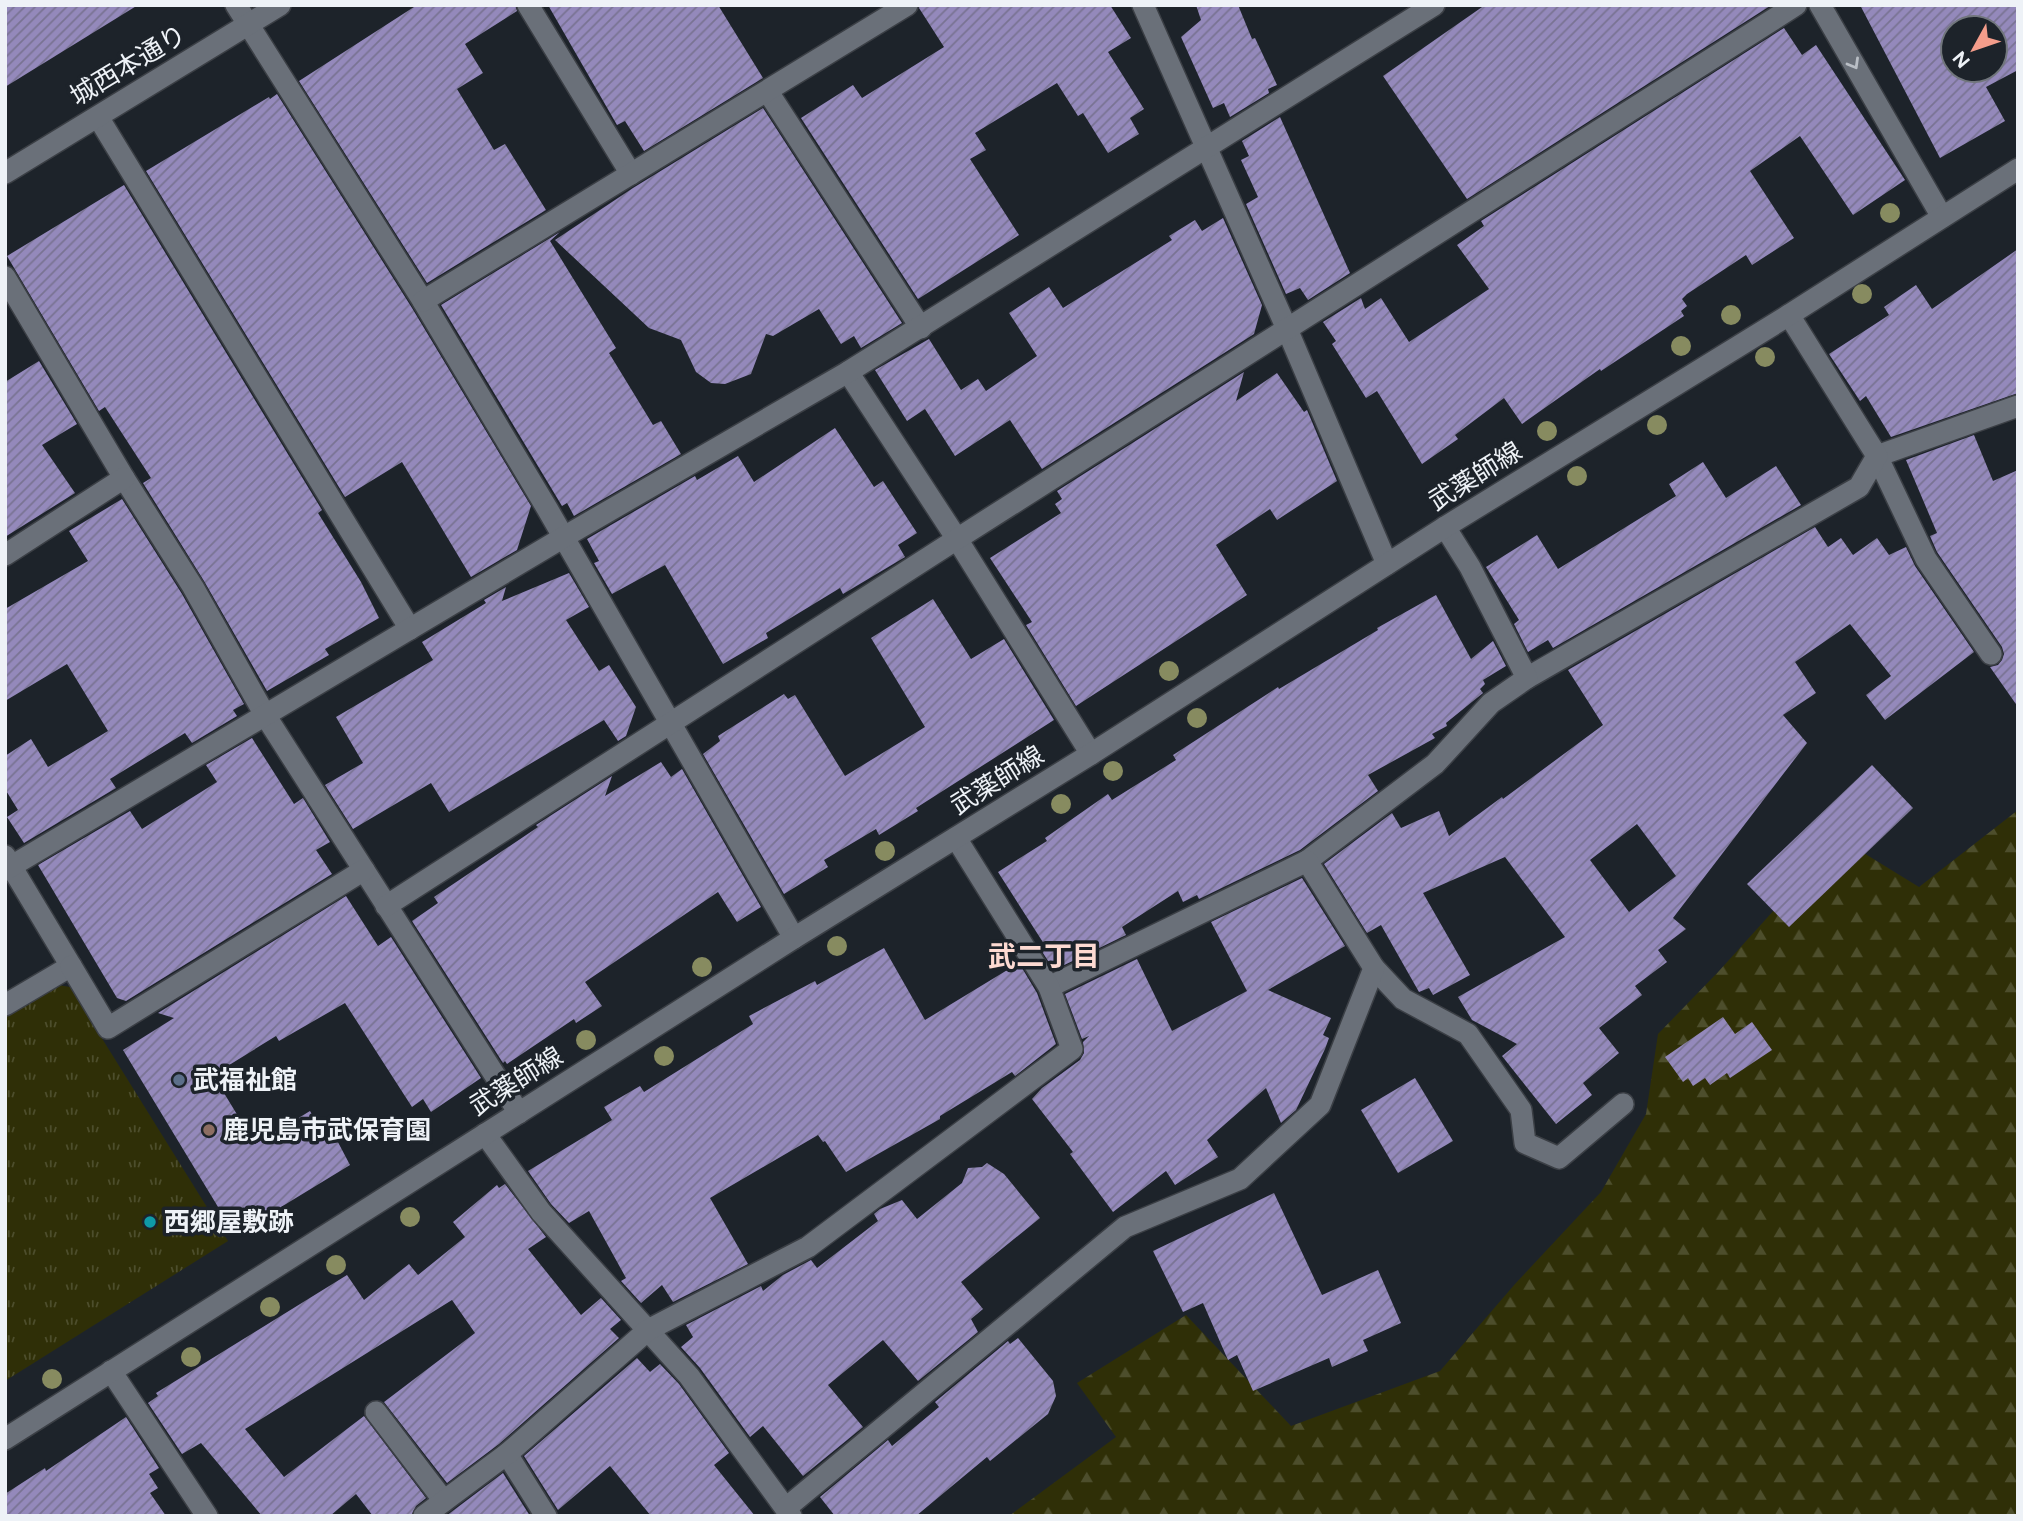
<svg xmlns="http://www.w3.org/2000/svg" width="2023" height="1521" font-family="Figtree,'Noto Sans JP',sans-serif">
  <defs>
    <pattern id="forest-firs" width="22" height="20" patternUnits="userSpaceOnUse" patternTransform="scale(1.75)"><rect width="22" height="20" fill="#2f2f07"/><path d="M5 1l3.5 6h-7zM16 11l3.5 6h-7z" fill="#4d4e2c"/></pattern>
    <pattern id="park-tufts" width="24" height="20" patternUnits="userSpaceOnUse" patternTransform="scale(1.75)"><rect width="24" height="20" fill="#2f2f07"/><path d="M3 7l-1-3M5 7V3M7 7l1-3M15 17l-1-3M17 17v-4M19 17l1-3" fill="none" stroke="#4d4e2c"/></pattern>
    <pattern id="building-hatch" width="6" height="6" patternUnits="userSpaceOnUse" patternTransform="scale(1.75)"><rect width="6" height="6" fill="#9489bb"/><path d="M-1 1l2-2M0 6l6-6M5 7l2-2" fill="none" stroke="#797393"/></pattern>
  </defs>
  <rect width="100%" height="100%" fill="#1d232a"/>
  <path fill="url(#forest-firs)" d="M2018,810V1516H1009L1116,1437L1077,1383L1186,1315L1291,1426L1440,1371L1515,1284L1601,1192L1646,1114L1658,1034L1719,971L1813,867L1854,847L1919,887Z"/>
  <path fill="url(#park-tufts)" d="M58,985L70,987L228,1241L5,1381V1017Z"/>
  <g fill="url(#building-hatch)" fill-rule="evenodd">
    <path d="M5,5H138L5,87Z"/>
    <path d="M417,5H515L517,11L465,44L483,73L457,89L494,150L505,144L546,210L427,283L299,81Z"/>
    <path d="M548,5H718L763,78L644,151L625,121L617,125Z"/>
    <path d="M920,5H1110L1131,38L1108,52L1144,109L1130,118L1139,134L1108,153L1083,113L1078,116L1057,83L975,133L986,150L970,159L1019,235L918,299L801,118L853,85L862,98L944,47L919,8Z"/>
    <path d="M1196,5H1238L1252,39L1255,38L1277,85L1268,89L1269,93L1230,117L1224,103L1213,108L1181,37L1201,20Z"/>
    <path d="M1485,5H1770V6L1467,199L1383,76Z"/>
    <path d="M1860,5H2018V70L1986,87L2005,121L1940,158ZM1953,28H1995V70H1953Z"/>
    <path d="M1784,28L1802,55L1816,45L1905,180L1853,215L1800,136L1750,171L1794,238L1752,265L1746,255L1687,294L1682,299L1687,306L1681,311L1684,316L1601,371L1600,369L1522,424L1504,398L1455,435L1458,439L1422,464L1377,391L1366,398L1332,344L1336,341L1323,322L1361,298L1365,309L1381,298L1409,342L1489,289L1457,245L1484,226L1481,221Z"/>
    <path d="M277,94L412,308L531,506L517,550L471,577L402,462L345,497L146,171L269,97L270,99Z"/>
    <path d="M763,108L902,323L861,348L854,336L841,344L819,309L773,336L766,334L751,374L725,384L711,383L696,372L681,340L649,328L555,240L633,188Z"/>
    <path d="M1280,117L1350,273L1308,300L1300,288L1286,294L1246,204L1258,197L1241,160L1249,156L1242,141Z"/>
    <path d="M124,185L322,510L318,513L361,582L379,618L325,649L329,655L267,691L204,581L143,483L151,478L105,407L99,411L7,256Z"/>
    <path d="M1223,218L1262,305L1254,334L1042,469L1010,420L955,456L925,409L907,421L875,370L929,339L961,390L978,379L986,391L1037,356L1009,313L1049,287L1063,308L1172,240L1169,236L1195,220L1202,231Z"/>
    <path d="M560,232L550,241L616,348L609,353L653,425L661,421L681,454L574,516L567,503L562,506L441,305Z"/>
    <path d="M2018,249V393L1891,437L1866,396L1860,401L1829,354L1889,315L1884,307L1916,285L1932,309Z"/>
    <path d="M39,361L77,424L42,445L75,493L5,537V382Z"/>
    <path d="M1244,372L1236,401L1277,373L1304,412L1307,410L1337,481L1277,520L1270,509L1216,545L1247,595L1076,706L1026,625L1032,622L990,558L1061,513L1055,504L1062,499L1057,491Z"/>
    <path d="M835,428L874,487L883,481L917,533L898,545L905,557L843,594L840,588L766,633L768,638L723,664L665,565L612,594L594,563L599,561L587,539L695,476L697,480L738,456L754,482Z"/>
    <path d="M1974,435L1993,481L2018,470V707L1990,667L1998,665L2002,660L2004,654L2002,647L1937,552L1930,536L1937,533L1906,460Z"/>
    <path d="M1703,462L1726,498L1776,466L1801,505L1553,648L1548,640L1528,652L1514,624L1519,620L1486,567L1537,535L1558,569L1676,496L1669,484Z"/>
    <path d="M122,499L182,594L244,704L233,710L237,716L192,743L185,733L110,779L116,788L24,843L7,817L18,810L5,789V756L31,739L48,767L108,731L67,664L5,701V609L88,561L69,531Z"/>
    <path d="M1815,527L1828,547L1841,538L1853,555L1877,538L1889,555L1906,547L1915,566L1974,652L1885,720L1866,695L1891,676L1850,624L1795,662L1816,693L1783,715L1807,743L1673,918L1686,929L1658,950L1667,962L1635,986L1642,995L1599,1028L1619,1053L1583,1083L1592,1095L1556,1124L1502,1056L1517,1044L1472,1020L1458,997L1565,937L1505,857L1423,893L1470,975L1433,995L1429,988L1419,992L1381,925L1367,933L1324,864L1392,813L1401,828L1439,811L1449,836L1502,797L1503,799L1603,725L1568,670ZM1637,824L1676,876L1629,912L1590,860Z"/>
    <path d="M569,573L589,607L566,620L599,671L609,665L636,707L626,736L618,741L604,720L449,812L431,783L353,829L325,785L363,763L336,717L433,660L422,642L486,603L484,600L506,587L502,601Z"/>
    <path d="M1436,595L1471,659L1493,641L1506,666L1483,680L1485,684L1480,689L1483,693L1446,723L1447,726L1432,734L1435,738L1368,775L1378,791L1300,850L1199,899L1197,895L1183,902L1178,891L1122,927L1126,935L1054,970L1041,950L1046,947L998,872L1047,841L1045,838L1108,794L1112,800L1176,760L1173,755L1278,687L1279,689L1378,630L1377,628Z"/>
    <path d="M933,599L971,659L1004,639L1054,720L916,808L918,811L879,835L876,829L824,860L828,867L784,894L703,754L720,741L718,736L784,694L788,699L795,695L845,776L925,727L871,638Z"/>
    <path d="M252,738L294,804L303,798L330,842L316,850L332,874L126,1001L117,998L38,865L130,811L142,829L217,782L206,765Z"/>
    <path d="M661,762L671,777L682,769L761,907L737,922L718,892L585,982L602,1006L576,1023L574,1019L507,1064L505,1061L503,1063L412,921L438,903L434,897L538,827L536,825L612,776L605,796Z"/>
    <path d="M1872,765L1913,808L1789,927L1747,884Z"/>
    <path d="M1302,878L1345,946L1268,990L1331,1018L1323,1035L1329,1038L1325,1049L1296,1110L1281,1123L1266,1088L1207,1140L1218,1157L1175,1185L1166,1171L1113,1212L1070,1154L1073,1152L1032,1099L1042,1088L1080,1060L1084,1053L1083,1042L1089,1036L1082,1039L1065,994L1137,959L1172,1031L1247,991L1211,922Z"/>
    <path d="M346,896L378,946L391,937L481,1078L431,1112L423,1099L412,1107L345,1003L279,1041L276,1036L213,1075L255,1144L310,1111L322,1132L330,1127L350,1165L235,1235L123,1050L174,1018L158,1013Z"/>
    <path d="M884,948L925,1020L1019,963L1037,993L1056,1044L1015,1076L1012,1072L940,1116V1119L846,1172L825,1141L823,1142L818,1135L710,1198L748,1264L673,1302L662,1285L641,1303L621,1281L626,1278L589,1211L569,1223L551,1204L528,1171L612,1120L604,1107L640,1086L644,1092L753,1024L749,1016L815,981L817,985Z"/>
    <path d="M1723,1017L1735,1034L1752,1022L1772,1050L1730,1078L1727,1073L1710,1085L1705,1078L1693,1086L1688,1078L1683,1082L1665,1057Z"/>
    <path d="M1415,1078L1453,1141L1398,1173L1361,1110Z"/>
    <path d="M987,1163L1004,1174L1040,1218L961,1282L983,1309L971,1319L978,1332L918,1381L883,1340L828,1385L863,1427L803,1476L763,1426L750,1437L700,1368L681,1347L693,1337L686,1325L761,1286L763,1291L783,1275L811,1260L817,1268L878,1221L874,1214L880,1209L902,1200L917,1219L962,1183L968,1168L982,1167Z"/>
    <path d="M505,1184L546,1237L528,1249L581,1315L601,1298L621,1320L610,1329L619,1338L499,1444L447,1483L384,1402L475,1333L452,1300L245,1429L284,1477L364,1416L426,1498L416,1506L411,1516H373L356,1494L330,1516H262L201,1443L182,1454L148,1403L158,1396L156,1393L347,1275L364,1300L409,1264L418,1275L465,1237L453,1222L497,1185L499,1188Z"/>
    <path d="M1274,1193L1322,1295L1378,1270L1401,1323L1363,1340L1368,1351L1332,1367L1329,1358L1253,1391L1237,1355L1228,1360L1203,1303L1183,1312L1153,1251Z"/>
    <path d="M1018,1338L1053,1381L1056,1396L1048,1414L990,1461L987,1457L916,1516H835L820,1497L888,1440L892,1446L939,1407L935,1402L1008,1341L1010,1344Z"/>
    <path d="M637,1358L650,1372L660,1364L679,1384L729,1453L714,1465L755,1516H651L610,1466L558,1510L524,1456Z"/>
    <path d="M126,1417L159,1468L149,1474L158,1488L150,1493L166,1516H5V1494L45,1468L46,1471Z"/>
    <path d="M503,1473L530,1516H446Z"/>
  </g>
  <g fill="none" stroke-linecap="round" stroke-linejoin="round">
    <defs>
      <g id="street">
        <path d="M236,5L423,301L548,510L794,938"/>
        <path d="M528,5L631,174"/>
        <path d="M1143,5L1287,329L1387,564"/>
        <path d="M1820,5L1942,217"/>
        <path d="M768,92L921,328"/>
        <path d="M98,117L410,629"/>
        <path d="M5,277L124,478L193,587L265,715L519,1113"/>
        <path d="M423,301L907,5"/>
        <path d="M848,372L957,539L1091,754"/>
        <path d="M5,555L124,478"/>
        <path d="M1991,654L1926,559L1877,456L2018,406"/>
        <path d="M1527,678L1859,487L1877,456L1789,315"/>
        <path d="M5,856L71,966L5,1005"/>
        <path d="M1307,861L1435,764L1491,703L1527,678L1470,567L1445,527"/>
        <path d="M5,870L564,537L848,372L1434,5"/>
        <path d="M386,906L957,539L1796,5"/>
        <path d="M71,966L108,1028L364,870"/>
        <path d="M1374,968L1403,999L1468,1034L1521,1110L1525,1143L1559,1158L1623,1104"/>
        <path d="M485,1134L541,1212L689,1376L791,1516"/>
        <path d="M111,1371L207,1516"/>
        <path d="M376,1412L444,1501"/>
        <path d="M507,1454L546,1516"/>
        <path d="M786,1508L1125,1227L1240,1179L1320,1105L1374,968L1307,861L1049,987"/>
        <path d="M424,1516L507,1454L648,1330L808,1247L1072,1049L1049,987L956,838"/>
      </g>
      <g id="secondary">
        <path d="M5,173L280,5"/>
        <path d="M5,1439L794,938L1091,754L1445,527L1789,315L2018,169"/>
      </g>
    </defs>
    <use href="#street" stroke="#3b3f45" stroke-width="24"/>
    <use href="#secondary" stroke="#3b3f45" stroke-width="24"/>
    <use href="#street" stroke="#6a7079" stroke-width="21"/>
    <use href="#secondary" stroke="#6a7079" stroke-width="21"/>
  </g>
  <g fill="#878b60">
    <circle cx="1890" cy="213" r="10"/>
    <circle cx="1862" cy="294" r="10"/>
    <circle cx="1731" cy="315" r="10"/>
    <circle cx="1681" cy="346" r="10"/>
    <circle cx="1765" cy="357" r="10"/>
    <circle cx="1657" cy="425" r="10"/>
    <circle cx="1547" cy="431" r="10"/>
    <circle cx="1486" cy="470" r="10"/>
    <circle cx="1577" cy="476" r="10"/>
    <circle cx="1169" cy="671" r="10"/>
    <circle cx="1197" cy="718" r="10"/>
    <circle cx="1032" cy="758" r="10"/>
    <circle cx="1113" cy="771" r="10"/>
    <circle cx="1061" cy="804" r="10"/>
    <circle cx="885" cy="851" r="10"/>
    <circle cx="837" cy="946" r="10"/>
    <circle cx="702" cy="967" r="10"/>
    <circle cx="586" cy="1040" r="10"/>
    <circle cx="664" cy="1056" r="10"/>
    <circle cx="410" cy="1217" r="10"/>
    <circle cx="336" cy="1265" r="10"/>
    <circle cx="270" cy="1307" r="10"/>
    <circle cx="191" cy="1357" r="10"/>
    <circle cx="52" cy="1379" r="10"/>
  </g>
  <defs><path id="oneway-chevron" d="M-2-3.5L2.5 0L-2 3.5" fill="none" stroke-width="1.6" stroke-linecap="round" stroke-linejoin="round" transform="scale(1.75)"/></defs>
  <use stroke="#b9bec5" href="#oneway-chevron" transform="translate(1854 64) rotate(60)"/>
  <circle fill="#5c6f8a" stroke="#1d232a" stroke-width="2.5" cx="179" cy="1080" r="7"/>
  <circle fill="#8d6e63" stroke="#1d232a" stroke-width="2.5" cx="209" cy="1130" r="7"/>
  <circle fill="#0f9aa8" stroke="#1d232a" stroke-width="2.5" cx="150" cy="1222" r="7"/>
  <g text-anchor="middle" stroke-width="7" stroke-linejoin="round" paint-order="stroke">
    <g font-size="26" fill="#eef2f7" stroke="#1d232a">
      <text transform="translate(128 65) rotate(-31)" y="9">城西本通り</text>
      <text transform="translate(1475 476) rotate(-32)" y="9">武薬師線</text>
      <text transform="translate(997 780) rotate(-32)" y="9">武薬師線</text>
      <text transform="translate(516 1081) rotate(-32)" y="9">武薬師線</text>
    </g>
    <g font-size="26" font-weight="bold" fill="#eef2f7" stroke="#1d232a" text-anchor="start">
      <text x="193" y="1089">武福祉館</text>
      <text x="223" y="1139">鹿児島市武保育園</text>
      <text x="164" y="1231">西郷屋敷跡</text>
    </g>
    <g font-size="28" font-weight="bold" fill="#fddad2" stroke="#1d232a">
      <text x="1044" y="966">武二丁目</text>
    </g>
  </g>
  <rect width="2023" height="1521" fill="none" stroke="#eef2f7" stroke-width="14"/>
  <g transform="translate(1974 49) rotate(230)"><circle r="33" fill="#1d232a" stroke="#71767c" stroke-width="2"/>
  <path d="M0-5L12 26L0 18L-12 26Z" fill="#f49d8b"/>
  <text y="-10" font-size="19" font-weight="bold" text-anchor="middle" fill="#eef2f7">N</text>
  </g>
</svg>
